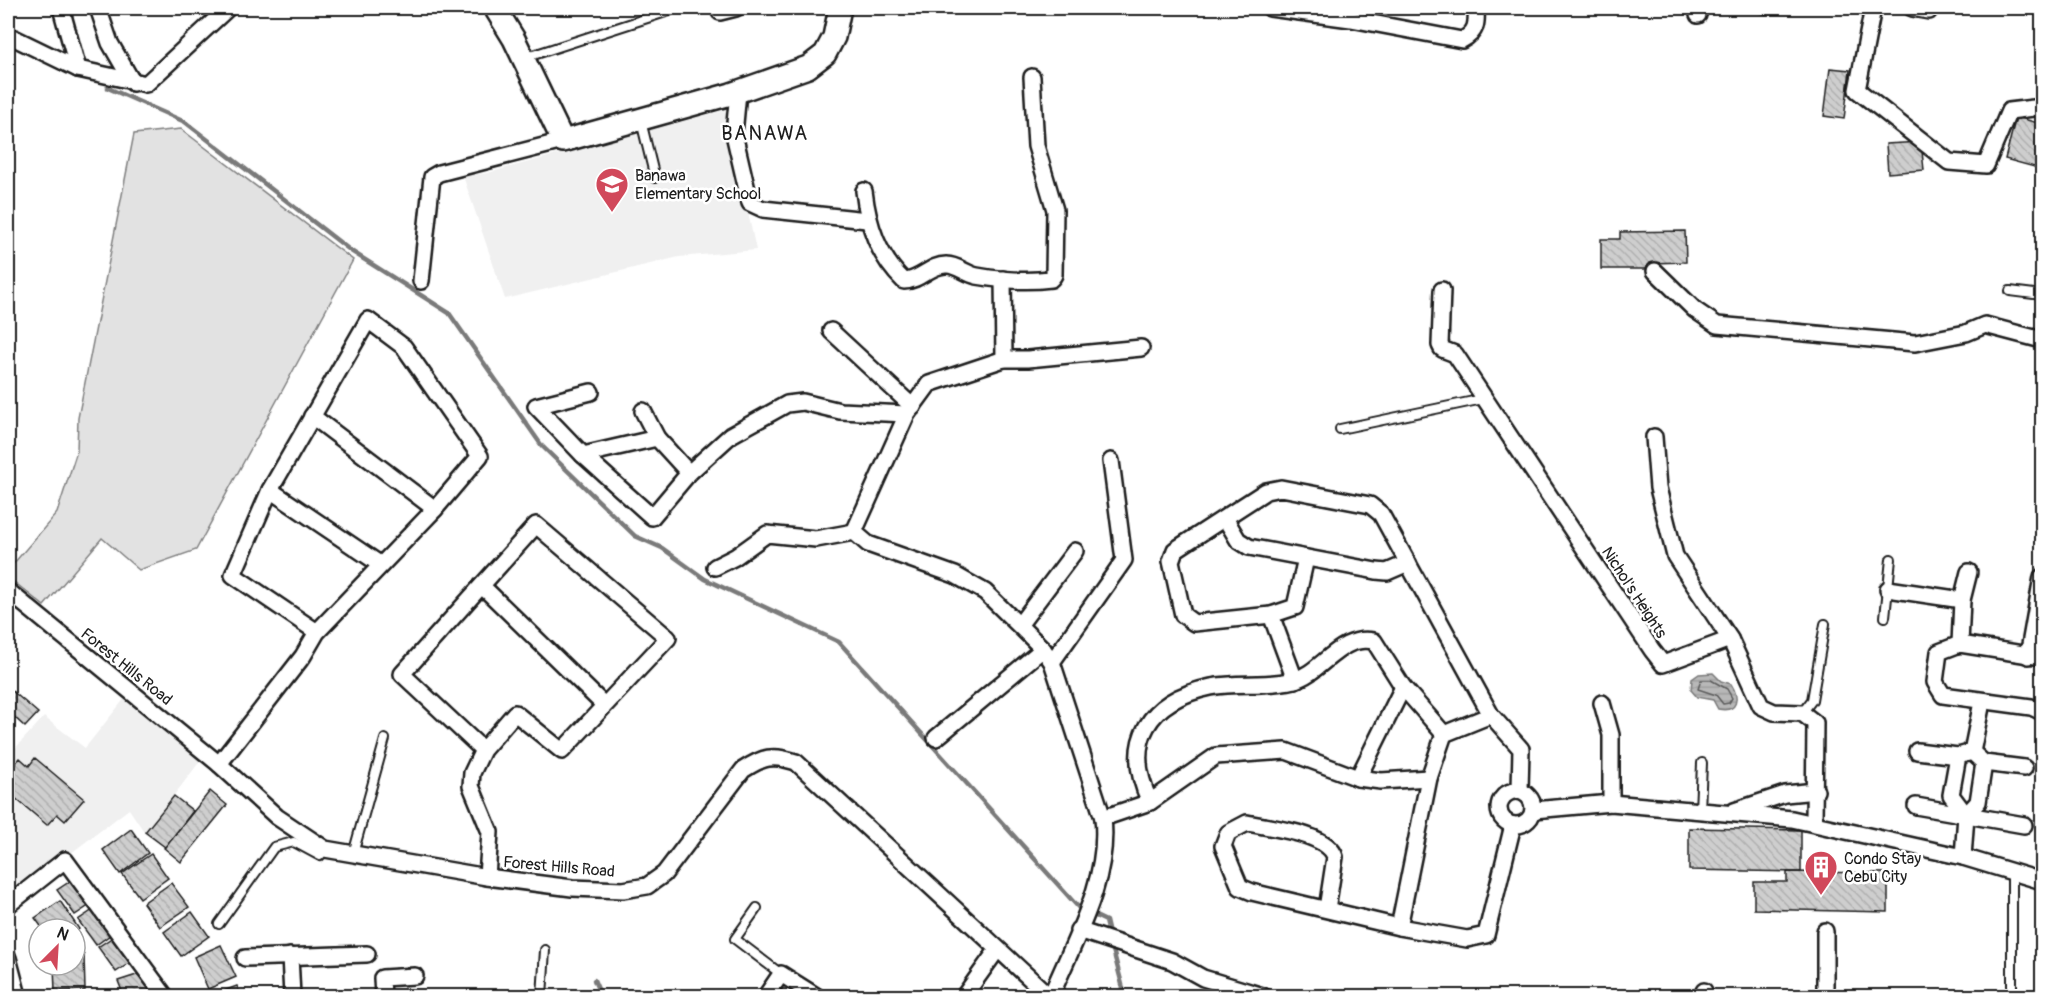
<svg xmlns="http://www.w3.org/2000/svg" width="2050" height="1004" font-family="Pangolin,sans-serif">
  <defs>
    <pattern id="water-rules" width="6" height="5" patternUnits="userSpaceOnUse" patternTransform="scale(1.5)"><rect width="6" height="5" fill="#b8b8b8"/><path d="M0 2.5h6" fill="none" stroke="#9e9e9e"/></pattern>
    <pattern id="building-back-hatch" width="6" height="6" patternUnits="userSpaceOnUse" patternTransform="scale(1.5)"><rect width="6" height="6" fill="#cecece"/><path d="M-1 5l2 2M0 0l6 6M5-1l2 2" fill="none" stroke="#b0b0b0"/></pattern>
  </defs>
  <rect width="100%" height="100%" fill="#fff"/>
  <filter id="ink" filterUnits="userSpaceOnUse"><feTurbulence type="fractalNoise" baseFrequency=".0167" numOctaves="2"/><feDisplacementMap in="SourceGraphic" scale="12" xChannelSelector="R" yChannelSelector="G"/><feConvolveMatrix kernelMatrix="1 2 1 2 8 2 1 2 1" color-interpolation-filters="sRGB"/></filter>
  <g filter="url(#ink)">
    <g fill="#f0f0f0">
      <path d="M726,110L756,250L679,257L505,299L463,176L487,173Z"/>
      <path d="M125,698L201,760L145,833L129,809L8,901V756L44,717L85,748Z"/>
    </g>
    <path fill="#e2e2e2" stroke="#7f7f7f" stroke-width="1.5" d="M181,129L353,260L196,550L139,570L102,538L44,606L8,577V570L57,513L77,451L78,418L134,134Z"/>
    <path fill="url(#water-rules)" stroke="#7a7a7a" stroke-width="1.5" d="M1713,673L1721,681L1731,684C1740,698 1738,713 1718,709L1713,700L1697,697L1691,690L1692,679L1699,674Z"/>
    <g fill="none" stroke-linecap="round" stroke-linejoin="round">
      <path stroke="#5a5a5a" stroke-width="1.5" d="M1711,680L1727,689L1732,698L1729,703L1723,704L1716,695L1698,689L1701,680Z"/>
      <g stroke="#7a7a7a" stroke-width="4.5">
        <path d="M108,88L185,122L351,251L449,313L542,446L635,536L662,548L705,579L839,642L1079,908L1106,921L1110,938"/>
        <path d="M1112,946L1125,996"/>
        <path d="M594,980L601,996"/>
      </g>
    </g>
    <g fill="url(#building-back-hatch)" stroke="#1c1c1c" stroke-width="1.5">
      <path d="M1830,68L1850,70L1844,119L1824,116Z"/>
      <path d="M2016,117L2042,124V169L2005,159Z"/>
      <path d="M1921,142L1924,170L1888,173L1886,144Z"/>
      <path d="M1685,231L1686,262L1650,263V269H1601V239H1620V232Z"/>
      <path d="M10,689L38,713L25,727L13,716L8,723V692Z"/>
      <path d="M20,758L29,766L35,758L84,799L65,821L57,814L47,825L8,792L10,788L8,785V772Z"/>
      <path d="M210,791L227,805L181,862L164,848Z"/>
      <path d="M174,796L193,811L165,847L145,832Z"/>
      <path d="M1689,828L1801,830V872L1689,870Z"/>
      <path d="M131,829L148,853L120,874L103,850Z"/>
      <path d="M151,854L168,878L140,898L122,874Z"/>
      <path d="M1787,872L1888,873V912L1754,909V882H1787Z"/>
      <path d="M72,880L90,905L75,915L57,890Z"/>
      <path d="M171,883L189,907L160,927L143,903Z"/>
      <path d="M60,901L79,929L75,932V929H43L35,918Z"/>
      <path d="M93,910L110,935L96,945L78,920Z"/>
      <path d="M192,912L209,936L181,956L164,932Z"/>
      <path d="M113,937L131,962L116,972L98,947Z"/>
      <path d="M221,945L236,977L208,989L194,957Z"/>
      <path d="M84,955L85,990L55,991L54,965H75V956Z"/>
      <path d="M146,972L155,996H124L118,981Z"/>
      <path d="M237,986L241,996H210Z"/>
    </g>
    <g fill="none" stroke-linecap="round" stroke-linejoin="round">
      <defs>
        <g id="lane">
          <path d="M1763,8L1768,9"/>
          <path d="M524,58L669,11"/>
          <path d="M641,121L655,178"/>
          <path d="M2010,291L2042,295"/>
          <path d="M1340,429L1483,399"/>
          <path d="M1885,617L1891,559"/>
          <path d="M1802,713L1812,700L1825,624"/>
          <path d="M1700,811L1702,763"/>
          <path d="M353,854L385,739"/>
          <path d="M2012,872V996"/>
          <path d="M757,908L735,939L781,974"/>
          <path d="M219,924L274,847L294,842L320,856L325,849"/>
          <path d="M542,996L545,950"/>
        </g>
        <g id="street">
          <path d="M61,8L78,69"/>
          <path d="M98,8L110,43L133,83"/>
          <path d="M1270,8L1351,19L1462,40C1477,32 1477,23 1476,8"/>
          <path d="M1873,8L1857,90L1949,162L1986,165L2009,111L2042,107"/>
          <path d="M1912,8L1929,11"/>
          <path d="M720,12L736,8"/>
          <path d="M1698,15L1699,8"/>
          <path d="M8,35L78,69L146,84L228,8"/>
          <path d="M738,92L734,134L750,203L763,209L867,220"/>
          <path d="M864,191C868,225 878,256 904,281C920,281 931,264 947,265C957,265 966,274 977,276C1000,280 1027,282 1051,279L1054,275L1055,210L1036,146L1032,77"/>
          <path d="M1655,271L1695,310L1717,325L1915,343L1966,333L1985,325L2042,340"/>
          <path d="M1003,279L1004,359"/>
          <path d="M421,281L432,177L439,173L563,141"/>
          <path d="M1442,290L1440,345L1442,349L1455,354L1652,650L1663,664L1730,639"/>
          <path d="M831,331L913,407"/>
          <path d="M591,392L536,406L583,455L652,517L689,473L731,435L787,404L803,402L840,411L907,414"/>
          <path d="M643,411L657,438L689,473"/>
          <path d="M312,416L435,509"/>
          <path d="M1654,437L1658,488L1675,556L1730,639L1761,706L1774,712L1802,713L1815,723L1814,822"/>
          <path d="M583,455L657,438"/>
          <path d="M270,490L381,565"/>
          <path d="M1225,518L1238,540L1249,547L1376,571L1387,572L1408,563"/>
          <path d="M1306,558L1295,607L1271,615L1194,623L1183,615L1171,561L1175,550L1266,491L1281,488L1370,505L1381,514L1491,715L1521,749L1520,790"/>
          <path d="M715,567L735,557L767,534L816,539L854,532"/>
          <path d="M482,586L604,705"/>
          <path d="M1888,589L1962,600"/>
          <path d="M8,591L219,764L277,817L325,849L487,877L572,888L623,890L647,886L664,874L743,770C763,757 772,754 796,762L1049,996"/>
          <path d="M1271,615L1295,680"/>
          <path d="M1020,624L1075,551"/>
          <path d="M1960,644L1962,600L1969,572"/>
          <path d="M2028,656L2042,577"/>
          <path d="M2042,657L1960,644L1939,652L1935,682L1943,695L2031,707L2042,712"/>
          <path d="M1052,662L1124,560L1111,461"/>
          <path d="M1602,703L1611,735V803"/>
          <path d="M936,738L1043,649"/>
          <path d="M483,750L402,674L536,525L668,638L562,751L515,713L483,750L472,773L471,786L490,832L487,877"/>
          <path d="M1917,751L1958,756L1972,752L1984,763L2024,768"/>
          <path d="M1972,752L1982,702"/>
          <path d="M1958,756L1951,795L1966,815L1963,857"/>
          <path d="M219,764L303,656L317,632L435,509L480,456L404,347L368,320L270,490L233,575L317,632"/>
          <path d="M1358,778L1403,687"/>
          <circle cx="1516" cy="808" r="17"/>
          <path d="M1150,802C1122,742 1148,700 1211,687C1238,682 1267,687 1294,680C1322,673 1339,634 1374,641L1403,687L1444,734"/>
          <path d="M1916,806L2024,825"/>
          <path d="M1534,810L1611,803L1792,819L1963,857L2042,881"/>
          <path d="M1734,811L1785,794L1816,791"/>
          <path d="M1966,815L1978,802L1984,763"/>
          <path d="M1103,818L1150,802L1216,756L1286,751L1358,778L1381,781L1429,778"/>
          <path d="M8,905L65,860L165,996"/>
          <path d="M1327,909L1335,857C1328,833 1271,828 1247,823L1228,833L1223,846L1240,887L1252,892L1399,927L1467,939L1486,935L1513,825"/>
          <path d="M1399,927L1429,778L1444,734L1491,715"/>
          <path d="M1078,930L1172,961L1203,978L1263,996"/>
          <path d="M290,956L292,996"/>
          <path d="M8,958L18,996"/>
          <path d="M245,958L367,954"/>
          <path d="M383,996L382,978L415,976"/>
          <path d="M766,996L781,974L816,996"/>
          <path d="M964,996L997,950"/>
          <path d="M1051,996C1074,940 1110,880 1103,818L1052,662L1043,649L985,592L955,575L868,544L854,532L907,414L929,384L1004,359H1028L1141,348"/>
          <path d="M1704,996V991"/>
          <path d="M1825,996V931"/>
        </g>
        <path id="secondary" d="M495,8L514,39L563,141L731,94L808,67L825,54L834,37L840,8"/>
      </defs>
      <use href="#lane" stroke="#1c1c1c" stroke-width="12"/>
      <use href="#street" stroke="#1c1c1c" stroke-width="20"/>
      <use href="#secondary" stroke="#1c1c1c" stroke-width="26"/>
      <use href="#lane" stroke="#fff" stroke-width="8"/>
      <use href="#street" stroke="#fff" stroke-width="15"/>
      <use href="#secondary" stroke="#fff" stroke-width="21"/>
    </g>
  </g>
  <defs>
    <symbol id="school-pin" viewBox="-11 -11 22 30"><path d="M0 17L-7.5 6A9.5 9.5 0 1 1 7.5 6Z" fill="#d1495b" stroke="#fff"/><path d="M0-5L7-2L0 1L-7-2ZM-4 1L0 2.5L4 1V4Q0 6-4 4Z" fill="#fff"/></symbol>
    <symbol id="building-pin" viewBox="-11 -11 22 30"><path d="M0 17L-7.5 6A9.5 9.5 0 1 1 7.5 6Z" fill="#d1495b" stroke="#fff"/><path d="M-4-6H4V6H1V3H-1V6H-4ZM-2.5-4.3h1.7v1.8h-1.7ZM.8-4.3h1.7v1.8H.8ZM-2.5-1h1.7V.8h-1.7ZM.8-1h1.7V.8H.8Z" fill="#fff"/></symbol>
  </defs>
  <g fill-rule="evenodd">
    <use href="#school-pin" x="593" y="165" width="38" height="52"/>
    <use href="#building-pin" x="1802" y="848" width="38" height="52"/>
  </g>
  <g text-anchor="middle" stroke-width="5" stroke-linejoin="round" paint-order="stroke">
    <g font-size="16" fill="#1c1c1c" stroke="#fff" text-anchor="start">
      <text x="635" y="181">Banawa<tspan x="635" dy="18">Elementary School</tspan></text>
      <text x="1844" y="864">Condo Stay<tspan x="1844" dy="18">Cebu City</tspan></text>
    </g>
    <g font-size="16" fill="#1c1c1c" stroke="#fff">
      <text transform="translate(1635 592) rotate(57)" y="6">Nichol's Heights</text>
      <text transform="translate(127 666) rotate(39)" y="6">Forest Hills Road</text>
      <text transform="translate(559 866) rotate(5)" y="6">Forest Hills Road</text>
    </g>
    <g font-size="20" letter-spacing="1.5" fill="#1c1c1c" stroke="#fff">
      <text x="765" y="140">BANAWA</text>
    </g>
  </g>
  <rect width="2050" height="1004" fill="none" stroke="#fff" stroke-width="30"/>
  <rect x="15" y="15" width="2020" height="974" fill="none" stroke="#1c1c1c" stroke-width="2" filter="url(#ink)"/>
  <g transform="translate(57 947) rotate(24)"><circle r="28" fill="#ffffff" stroke="#a4a4a4" stroke-width="1.5"/>
  <path d="M0-4.5L10 22L0 15L-10 22Z" fill="#d1495b"/>
  <text y="-9" font-size="16" font-weight="bold" text-anchor="middle" fill="#1c1c1c">N</text>
  </g>
</svg>
